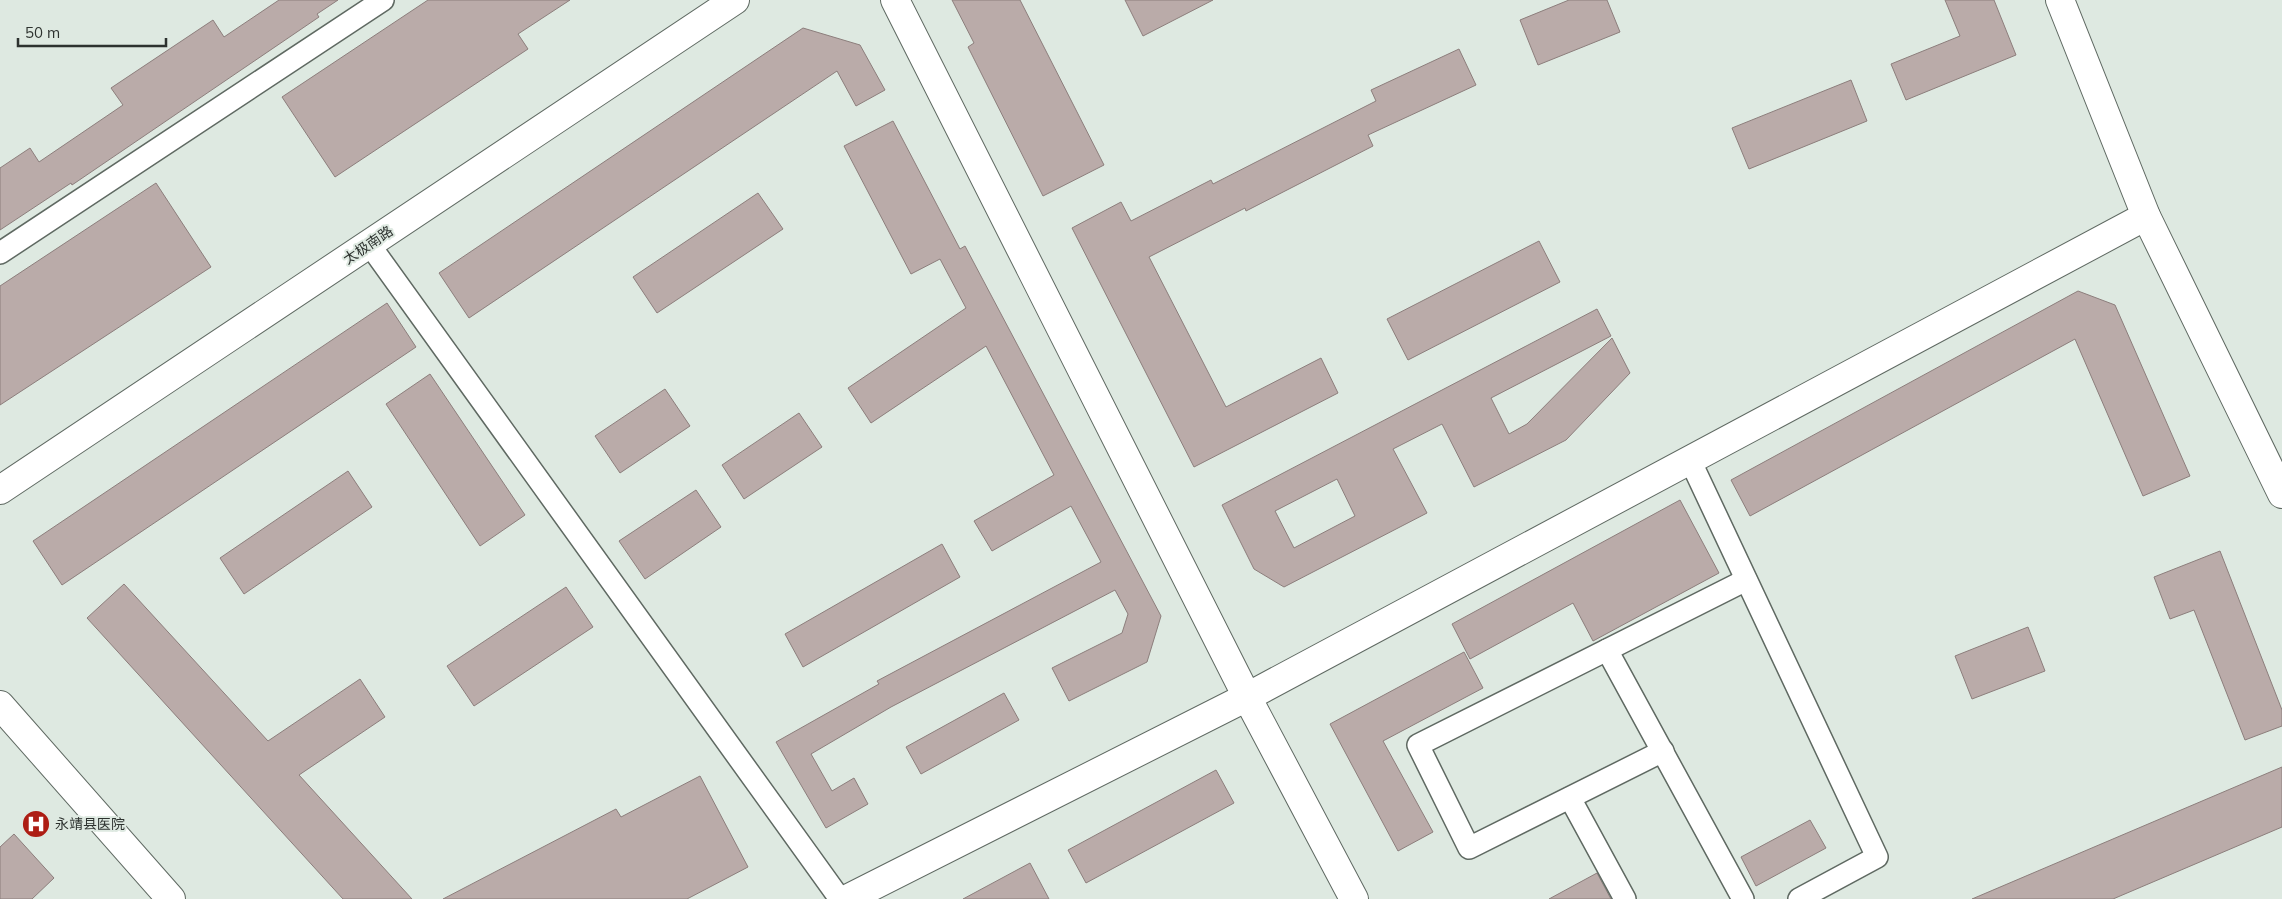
<svg xmlns="http://www.w3.org/2000/svg" width="2282" height="899" font-family="Mulish,'Noto Sans SC',sans-serif">
  <rect width="100%" height="100%" fill="#dee9e1"/>
  <g fill="#baaba9" stroke="#8c7e7c" fill-rule="evenodd">
    <path d="M279,0H338L317,14L319,17L72,185L71,183L0,230V168L30,148L39,162L123,105L111,88L213,20L224,37Z"/>
    <path d="M428,0H570L518,34L528,49L335,177L282,97Z"/>
    <path d="M952,0H1020L1104,165L1043,196L968,47L974,43Z"/>
    <path d="M1125,0H1213L1143,36Z"/>
    <path d="M1569,0H1607L1620,32L1538,65L1520,20Z"/>
    <path d="M1945,0H1994L2016,55L1906,100L1891,64L1960,36Z"/>
    <path d="M803,28L860,45L885,90L856,106L837,71L469,318L439,273Z"/>
    <path d="M1459,49L1476,85L1368,135L1373,146L1246,211L1245,208L1149,257L1226,407L1321,358L1338,393L1194,467L1072,228L1121,202L1131,221L1211,180L1213,184L1376,101L1371,90Z"/>
    <path d="M1851,80L1867,121L1749,169L1732,128Z"/>
    <path d="M893,121L960,249L965,246L1161,616L1147,662L1069,701L1052,668L1122,633L1128,614L1115,590L891,707L811,754L832,791L854,778L868,804L826,828L776,742L879,684L877,681L1101,562L1071,506L992,551L974,521L1054,475L986,346L871,423L848,388L966,308L940,259L911,274L844,146Z"/>
    <path d="M156,183L211,267L0,405V286Z"/>
    <path d="M758,193L783,229L657,313L633,277Z"/>
    <path d="M1539,241L1560,282L1408,360L1387,319Z"/>
    <path d="M2078,291L2115,305L2190,476L2143,496L2075,339L1750,516L1731,480Z"/>
    <path d="M387,303L416,347L62,585L33,541Z"/>
    <path d="M1597,309L1611,336L1491,398L1509,434L1527,424L1612,338L1630,373L1566,440L1474,487L1442,424L1393,449L1427,513L1284,587L1254,569L1222,505ZM1337,479L1355,516L1294,548L1275,511Z"/>
    <path d="M430,374L525,515L480,546L386,404Z"/>
    <path d="M665,389L690,426L620,473L595,436Z"/>
    <path d="M799,413L822,447L744,499L722,465Z"/>
    <path d="M348,471L372,507L244,594L220,558Z"/>
    <path d="M696,490L721,527L645,579L619,541Z"/>
    <path d="M1680,500L1719,573L1593,641L1573,603L1470,659L1452,624Z"/>
    <path d="M942,544L960,577L803,667L785,634Z"/>
    <path d="M2220,551L2282,710V726L2245,740L2194,610L2170,619L2154,577Z"/>
    <path d="M124,584L268,741L360,679L385,717L299,775L412,899H343L87,618Z"/>
    <path d="M566,587L593,627L474,706L447,666Z"/>
    <path d="M2028,627L2045,671L1972,699L1955,656Z"/>
    <path d="M1464,652L1483,688L1383,741L1433,832L1398,851L1330,724Z"/>
    <path d="M1004,693L1019,720L921,774L906,747Z"/>
    <path d="M2282,767V827L2113,899H1972Z"/>
    <path d="M1216,770L1234,803L1086,883L1068,850Z"/>
    <path d="M700,776L748,867L687,899H443L616,809L621,817Z"/>
    <path d="M1810,820L1826,848L1756,886L1741,857Z"/>
    <path d="M14,834L54,878L32,899H0V847Z"/>
    <path d="M1030,863L1049,899H963Z"/>
    <path d="M1597,873L1611,899H1549Z"/>
  </g>
  <g fill="none" stroke-linecap="round" stroke-linejoin="round">
    <defs>
      <g id="street">
        <path d="M369,244L840,899"/>
        <path d="M0,253L383,0"/>
        <path d="M1690,460L1877,857L1799,899"/>
        <path d="M1607,650L1743,899"/>
        <path d="M1663,751L1469,848L1418,745L1746,580"/>
        <path d="M1570,798L1625,899"/>
      </g>
      <g id="secondary">
        <path d="M895,0L1247,697L1354,899"/>
        <path d="M2060,0L2146,216L2282,494"/>
        <path d="M0,490L735,0"/>
        <path d="M0,705L171,899"/>
        <path d="M847,899L1247,697L2146,216"/>
      </g>
    </defs>
    <use href="#street" stroke="#5f6962" stroke-width="24"/>
    <use href="#secondary" stroke="#5f6962" stroke-width="30"/>
    <use href="#street" stroke="#fff" stroke-width="21"/>
    <use href="#secondary" stroke="#fff" stroke-width="28"/>
  </g>
  <defs>
    <symbol id="hospital-disc" viewBox="-11 -11 22 22"><circle r="9.5" fill="#ad1d14" stroke="#dee9e1"/><path d="M-5-5h3v3.5h4V-5h3V5h-3V1.5h-4V5h-3Z" fill="#fff"/></symbol>
  </defs>
  <g fill-rule="evenodd">
    <use href="#hospital-disc" x="20" y="808" width="32" height="32"/>
  </g>
  <g text-anchor="middle" stroke-width="4" stroke-linejoin="round" paint-order="stroke">
    <g font-size="14" fill="#2d322f" stroke="#dee9e1">
      <text transform="translate(368 245) rotate(-34)" y="5">太极南路</text>
    </g>
    <g font-size="14" fill="#2d322f" stroke="#dee9e1" text-anchor="start">
      <text x="55" y="829">永靖县医院</text>
    </g>
  </g>
  <path d="M18 38v8h148v-8" fill="none" stroke="#2d322f" stroke-width="2.5"/>
  <text x="25" y="38" font-size="15" fill="#2d322f" stroke="#dee9e1" stroke-width="4" paint-order="stroke">50 m</text>
</svg>
